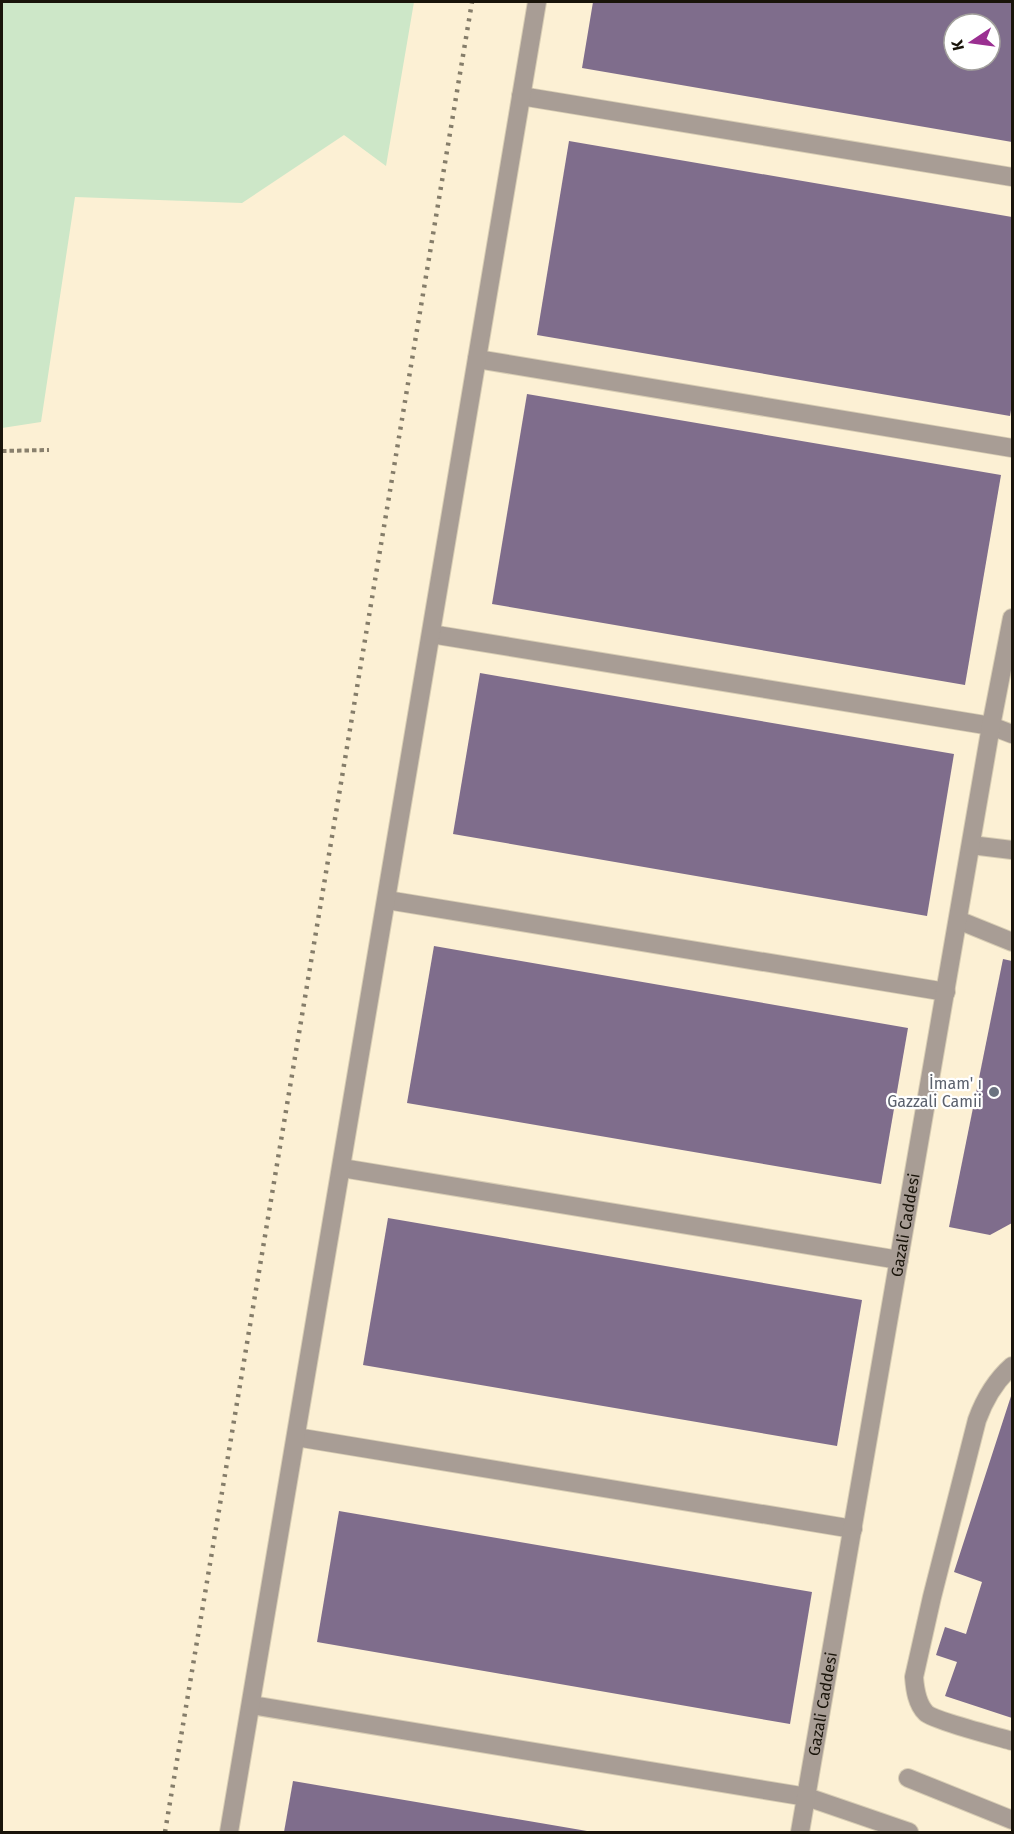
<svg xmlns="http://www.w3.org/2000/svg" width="1014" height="1834" font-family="'Fira Sans',sans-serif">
  <rect width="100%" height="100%" fill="#fcf0d4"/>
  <path fill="#cde7c8" d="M2,2H414L386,166L344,135L242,203L75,197L41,422L2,428Z"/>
  <g fill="#7f6d8c" fill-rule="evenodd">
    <path d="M593,2H1012V142L582,68ZM954,24H990V60H954Z"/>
    <path d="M569,141L1012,217V404L1010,416L537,335Z"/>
    <path d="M527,394L1001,475L965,685L492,604Z"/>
    <path d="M480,673L954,754L927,916L453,834Z"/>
    <path d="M434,946L908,1028L881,1184L407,1103Z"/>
    <path d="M1003,959L1012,961V1223L990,1235L949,1227Z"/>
    <path d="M388,1218L862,1300L837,1446L363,1365Z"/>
    <path d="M1012,1393V1718L945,1696L957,1662L936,1655L945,1627L966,1634L982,1582L954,1572Z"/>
    <path d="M339,1511L812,1592L790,1724L317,1642Z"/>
    <path d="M293,1781L587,1831V1832H284Z"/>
  </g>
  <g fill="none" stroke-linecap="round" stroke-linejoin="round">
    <defs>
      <g id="minor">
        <path d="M521,96L1012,177"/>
        <path d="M477,359L1012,448"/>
        <path d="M431,634L991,726L1012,734"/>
        <path d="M971,845L1012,850"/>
        <path d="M387,900L946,992"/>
        <path d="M958,920L1012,942"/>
        <path d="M342,1168L899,1260"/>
        <path d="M1012,1366C995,1381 985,1398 977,1420L932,1597L914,1677C915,1690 917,1704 926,1713C933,1720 998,1737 1012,1741"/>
        <path d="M296,1437L853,1529"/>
        <path d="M251,1705L807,1797L909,1832"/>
        <path d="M908,1778L1012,1820"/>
        <path d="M229,1832L537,2"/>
        <path id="s1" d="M800,1832L991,726L1012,618"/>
      </g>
    </defs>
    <use href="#minor" stroke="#d8cdb4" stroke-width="20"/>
    <path stroke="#89806d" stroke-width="4" stroke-dasharray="4.5 3" stroke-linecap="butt" d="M2,451L49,450"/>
    <use href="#minor" stroke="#a89d95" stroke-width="18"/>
    <path stroke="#857d6a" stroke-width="4.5" stroke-dasharray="3 6" stroke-linecap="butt" d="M165,1832L472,2"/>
  </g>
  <circle fill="#6b7280" stroke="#fff" stroke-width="2" cx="994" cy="1092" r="6"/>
  <g text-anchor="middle" stroke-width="4.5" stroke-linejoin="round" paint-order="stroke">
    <g font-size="16" fill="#5b616d" stroke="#fff" text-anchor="end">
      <text x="982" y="1089">İmam' ı<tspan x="982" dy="18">Gazzali Camii</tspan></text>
    </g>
    <g font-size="16" fill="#19140a" stroke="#fff">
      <text dy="6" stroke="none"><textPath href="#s1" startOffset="616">Gazali Caddesi</textPath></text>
      <text dy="6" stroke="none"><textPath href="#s1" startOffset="130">Gazali Caddesi</textPath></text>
    </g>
  </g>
  <rect width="1014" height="1834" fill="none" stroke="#19140a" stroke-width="6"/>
  <g transform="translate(972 42) rotate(257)"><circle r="28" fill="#ffffff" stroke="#a3a19d" stroke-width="1.5"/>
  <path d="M0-4.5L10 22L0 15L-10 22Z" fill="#9a2f91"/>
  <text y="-9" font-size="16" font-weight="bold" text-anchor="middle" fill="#19140a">K</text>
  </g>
</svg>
